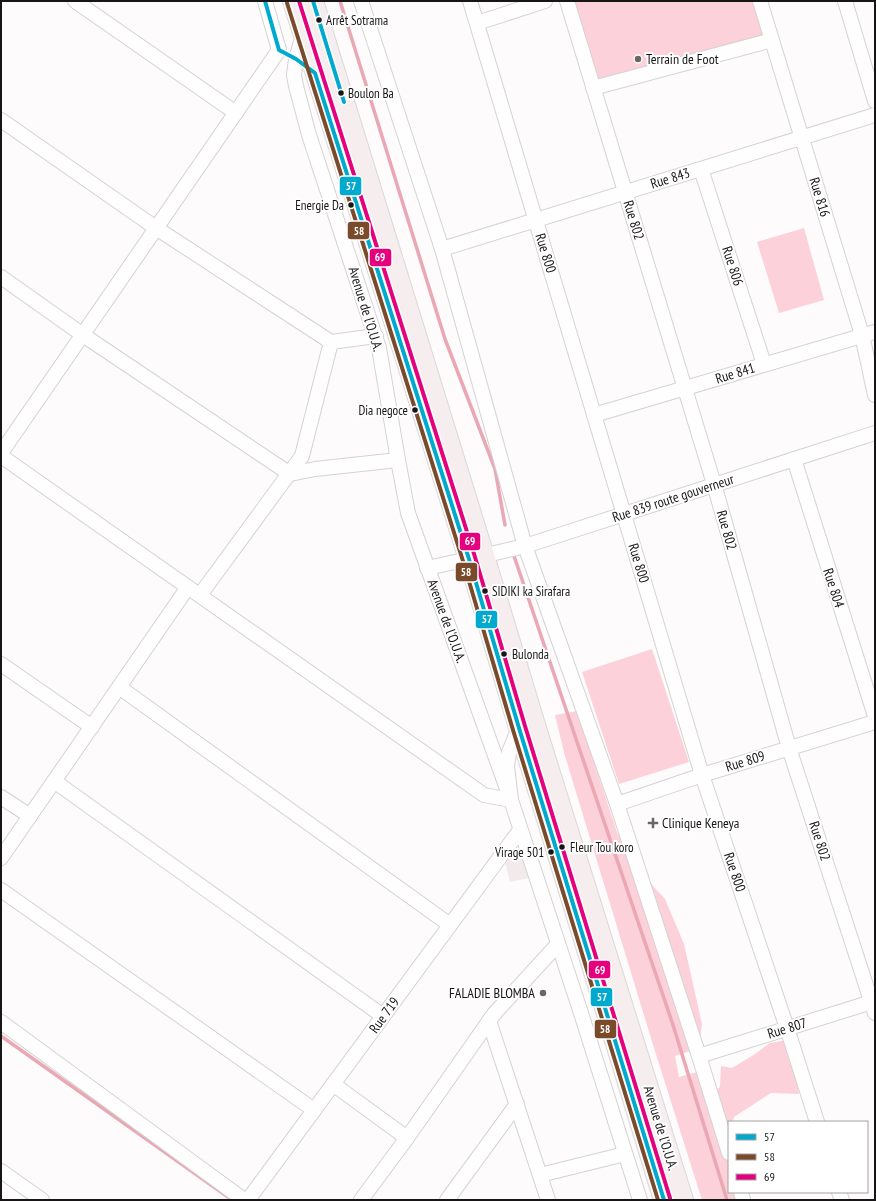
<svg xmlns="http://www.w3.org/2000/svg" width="876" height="1201" font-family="'PT Sans Narrow',sans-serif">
  <rect width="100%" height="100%" fill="#fefbfc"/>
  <path fill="#f3eaec" d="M524,853L529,878L510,882L504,858Z"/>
  <g fill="#fdd1d9">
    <path d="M572,1H755L767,37L597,83Z"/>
    <path d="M804,228L824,300L779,313L757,242Z"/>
    <path d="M652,649L689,762L619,784L582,672Z"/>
    <path d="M577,711L617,832L625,847L653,886L665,899L684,944L702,1024L699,1048L675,1056L679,1077L701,1071L710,1096L720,1087L721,1066L732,1068L755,1054L770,1043L787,1040L792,1050L799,1094L771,1093L734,1117L733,1122H729V1192H738L739,1200H702L654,1048L565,756L555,715Z"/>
  </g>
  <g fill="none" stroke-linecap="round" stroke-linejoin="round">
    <g stroke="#eaa8b5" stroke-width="3.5">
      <path d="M340,1L445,339L495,469L505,525"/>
      <path d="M513,553L673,1025L727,1200"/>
      <path d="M1,1036L228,1197"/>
    </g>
    <defs>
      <g id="minor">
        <path d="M75,1L236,113"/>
        <path d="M265,1L279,50"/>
        <path d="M361,1L442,249L525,546L617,804L699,1056L729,1153"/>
        <path d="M470,1L702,775L787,1028L817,1122"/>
        <path d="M567,1L714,484L789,748L875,1013"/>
        <path d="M760,1L862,335L875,395"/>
        <path d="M845,1L875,101"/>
        <path d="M477,23L545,1"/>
        <path d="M303,35L296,59L294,75L296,86L309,135L379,348L398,460L408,513L511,800L580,1010L640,1200"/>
        <path d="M593,88L772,40"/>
        <path d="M1,120L156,228L331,342L376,336"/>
        <path d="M701,169L764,364"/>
        <path d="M442,249L875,115"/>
        <path d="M1,277L83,335L290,474L315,469L398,460"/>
        <path d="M594,415L875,332"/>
        <path d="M1,453L279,50"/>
        <path d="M1,456L484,795L511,800L507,767L509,752L519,728"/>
        <path d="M794,459L875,716"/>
        <path d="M427,568L469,559L525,546L875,433"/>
        <path d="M200,595L302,456L331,342"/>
        <path d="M1,664L92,727"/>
        <path d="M119,687L450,925"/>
        <path d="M54,781L383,1016"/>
        <path d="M1,797L30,816"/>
        <path d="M617,804L702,775L875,722"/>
        <path d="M1,858L188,587"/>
        <path d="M1,890L314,1110"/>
        <path d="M489,1021L548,1200"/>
        <path d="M1,1022L244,1200"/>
        <path d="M699,1056L875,1001"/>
        <path d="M333,1084L407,1138"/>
        <path d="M1,1171L42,1200"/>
        <path d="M540,1175L625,1154"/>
        <path d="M741,1192L743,1200"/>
        <path d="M839,1192L842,1200"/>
        <path d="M248,1200L520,830"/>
        <path d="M361,1200L407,1138L494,1014L558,944"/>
        <path d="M447,1200L517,1104"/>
      </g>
      <g id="highway">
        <path d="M293,1L469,559L519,728L664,1200"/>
        <path d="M313,1L484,556L535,725L683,1200"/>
      </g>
    </defs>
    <use href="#minor" stroke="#d4d2d3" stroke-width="16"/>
    <use href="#highway" stroke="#dad8d9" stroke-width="22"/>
    <use href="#minor" stroke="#fffeff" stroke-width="14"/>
    <use href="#highway" stroke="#f5edee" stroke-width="20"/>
    <defs>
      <g id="bus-1">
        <path d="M265,1L279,50L296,59L315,73L469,559L519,728L664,1200"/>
        <path d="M313,1L344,102"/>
      </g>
      <path id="bus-2" d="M287,3L463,561L513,730L658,1200"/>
      <path id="bus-3" d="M299,1L475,557L525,726L670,1198"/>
    </defs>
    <use href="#bus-1" stroke="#fff" stroke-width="7"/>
    <use href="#bus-2" stroke="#fff" stroke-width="7"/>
    <use href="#bus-3" stroke="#fff" stroke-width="7"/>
    <use href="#bus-1" stroke="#00a9ce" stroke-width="4"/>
    <use href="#bus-2" stroke="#7a4b2a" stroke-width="4"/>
    <use href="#bus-3" stroke="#e5007d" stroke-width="4"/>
  </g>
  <g fill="#171515" stroke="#fff" stroke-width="1.5">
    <circle cx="319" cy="20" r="3.5"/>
    <circle cx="341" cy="93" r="3.5"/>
    <circle cx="351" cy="205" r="3.5"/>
    <circle cx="415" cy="410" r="3.5"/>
    <circle cx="485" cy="591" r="3.5"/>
    <circle cx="504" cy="654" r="3.5"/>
    <circle cx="562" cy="847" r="3.5"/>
    <circle cx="551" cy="852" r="3.5"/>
  </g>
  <g fill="#686666" stroke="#fff" stroke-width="1.5">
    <circle cx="638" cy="59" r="4"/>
    <path d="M651 817h4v4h4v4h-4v4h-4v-4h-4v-4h4z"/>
    <circle cx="543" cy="993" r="4"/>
  </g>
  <g text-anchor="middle" stroke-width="4" stroke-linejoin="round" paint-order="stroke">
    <g font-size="13" fill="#171515" stroke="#fff" text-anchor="start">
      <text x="326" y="25">Arrêt Sotrama</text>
      <text x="348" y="98">Boulon Ba</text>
      <text x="344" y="210" text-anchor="end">Energie Da</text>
      <text x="408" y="415" text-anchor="end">Dia negoce</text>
      <text x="492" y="596">SIDIKI ka Sirafara</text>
      <text x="512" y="659">Bulonda</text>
      <text x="570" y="852">Fleur Tou koro</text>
      <text x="544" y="857" text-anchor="end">Virage 501</text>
    </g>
    <g font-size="14" fill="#171515" stroke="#fff" text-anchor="start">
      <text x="646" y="64">Terrain de Foot</text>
      <text x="662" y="828">Clinique Keneya</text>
      <text x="535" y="998" text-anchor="end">FALADIE BLOMBA</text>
    </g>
    <g font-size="14" fill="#171515" stroke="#fff">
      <text transform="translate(670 178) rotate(-17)" y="5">Rue 843</text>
      <text transform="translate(820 197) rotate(73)" y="5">Rue 816</text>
      <text transform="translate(634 220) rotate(73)" y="5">Rue 802</text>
      <text transform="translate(546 253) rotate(73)" y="5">Rue 800</text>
      <text transform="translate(733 266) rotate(72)" y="5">Rue 806</text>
      <text transform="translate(366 309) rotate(73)" y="5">Avenue de l'O.U.A.</text>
      <text transform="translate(735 373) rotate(-17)" y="5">Rue 841</text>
      <text transform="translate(673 498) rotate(-18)" y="5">Rue 839 route gouverneur</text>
      <text transform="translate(727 530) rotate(74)" y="5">Rue 802</text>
      <text transform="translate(639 563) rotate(73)" y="5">Rue 800</text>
      <text transform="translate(834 588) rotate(72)" y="5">Rue 804</text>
      <text transform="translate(447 621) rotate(70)" y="5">Avenue de l'O.U.A.</text>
      <text transform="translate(745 761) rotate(-17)" y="5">Rue 809</text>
      <text transform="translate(820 841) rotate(72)" y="5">Rue 802</text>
      <text transform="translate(735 872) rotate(71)" y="5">Rue 800</text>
      <text transform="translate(384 1015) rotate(-54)" y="5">Rue 719</text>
      <text transform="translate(787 1028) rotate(-17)" y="5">Rue 807</text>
      <text transform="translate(661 1128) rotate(73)" y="5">Avenue de l'O.U.A.</text>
    </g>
  </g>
  <g stroke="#fff" stroke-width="1.5">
    <rect x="339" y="176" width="23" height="20" rx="4" fill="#00a9ce"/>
    <rect x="347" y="221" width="23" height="19" rx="4" fill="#7a4b2a"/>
    <rect x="369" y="248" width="23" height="19" rx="4" fill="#e5007d"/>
    <rect x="459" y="532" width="22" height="19" rx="4" fill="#e5007d"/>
    <rect x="455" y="562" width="23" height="20" rx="4" fill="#7a4b2a"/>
    <rect x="475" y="610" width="23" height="19" rx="4" fill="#00a9ce"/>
    <rect x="588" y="960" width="23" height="19" rx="4" fill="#e5007d"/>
    <rect x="590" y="987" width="23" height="20" rx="4" fill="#00a9ce"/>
    <rect x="594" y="1019" width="23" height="20" rx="4" fill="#7a4b2a"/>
  </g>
  <g font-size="11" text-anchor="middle" font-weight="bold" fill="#fff">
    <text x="351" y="190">57</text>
    <text x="359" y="235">58</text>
    <text x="380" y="261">69</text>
    <text x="470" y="545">69</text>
    <text x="466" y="576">58</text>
    <text x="487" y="623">57</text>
    <text x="600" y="974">69</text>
    <text x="602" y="1001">57</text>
    <text x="605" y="1033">58</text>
  </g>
  <rect width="876" height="1201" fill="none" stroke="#171515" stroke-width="4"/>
  <rect x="728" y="1121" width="140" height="72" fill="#ffffff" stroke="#a2a1a1"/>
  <rect x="736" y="1134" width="20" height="6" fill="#00a9ce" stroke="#a2a1a1"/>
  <text x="764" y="1141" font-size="12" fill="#171515">57</text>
  <rect x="736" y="1154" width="20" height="6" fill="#7a4b2a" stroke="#a2a1a1"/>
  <text x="764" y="1161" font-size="12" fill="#171515">58</text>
  <rect x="736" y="1174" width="20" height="6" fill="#e5007d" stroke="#a2a1a1"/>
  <text x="764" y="1181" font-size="12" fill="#171515">69</text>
</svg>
